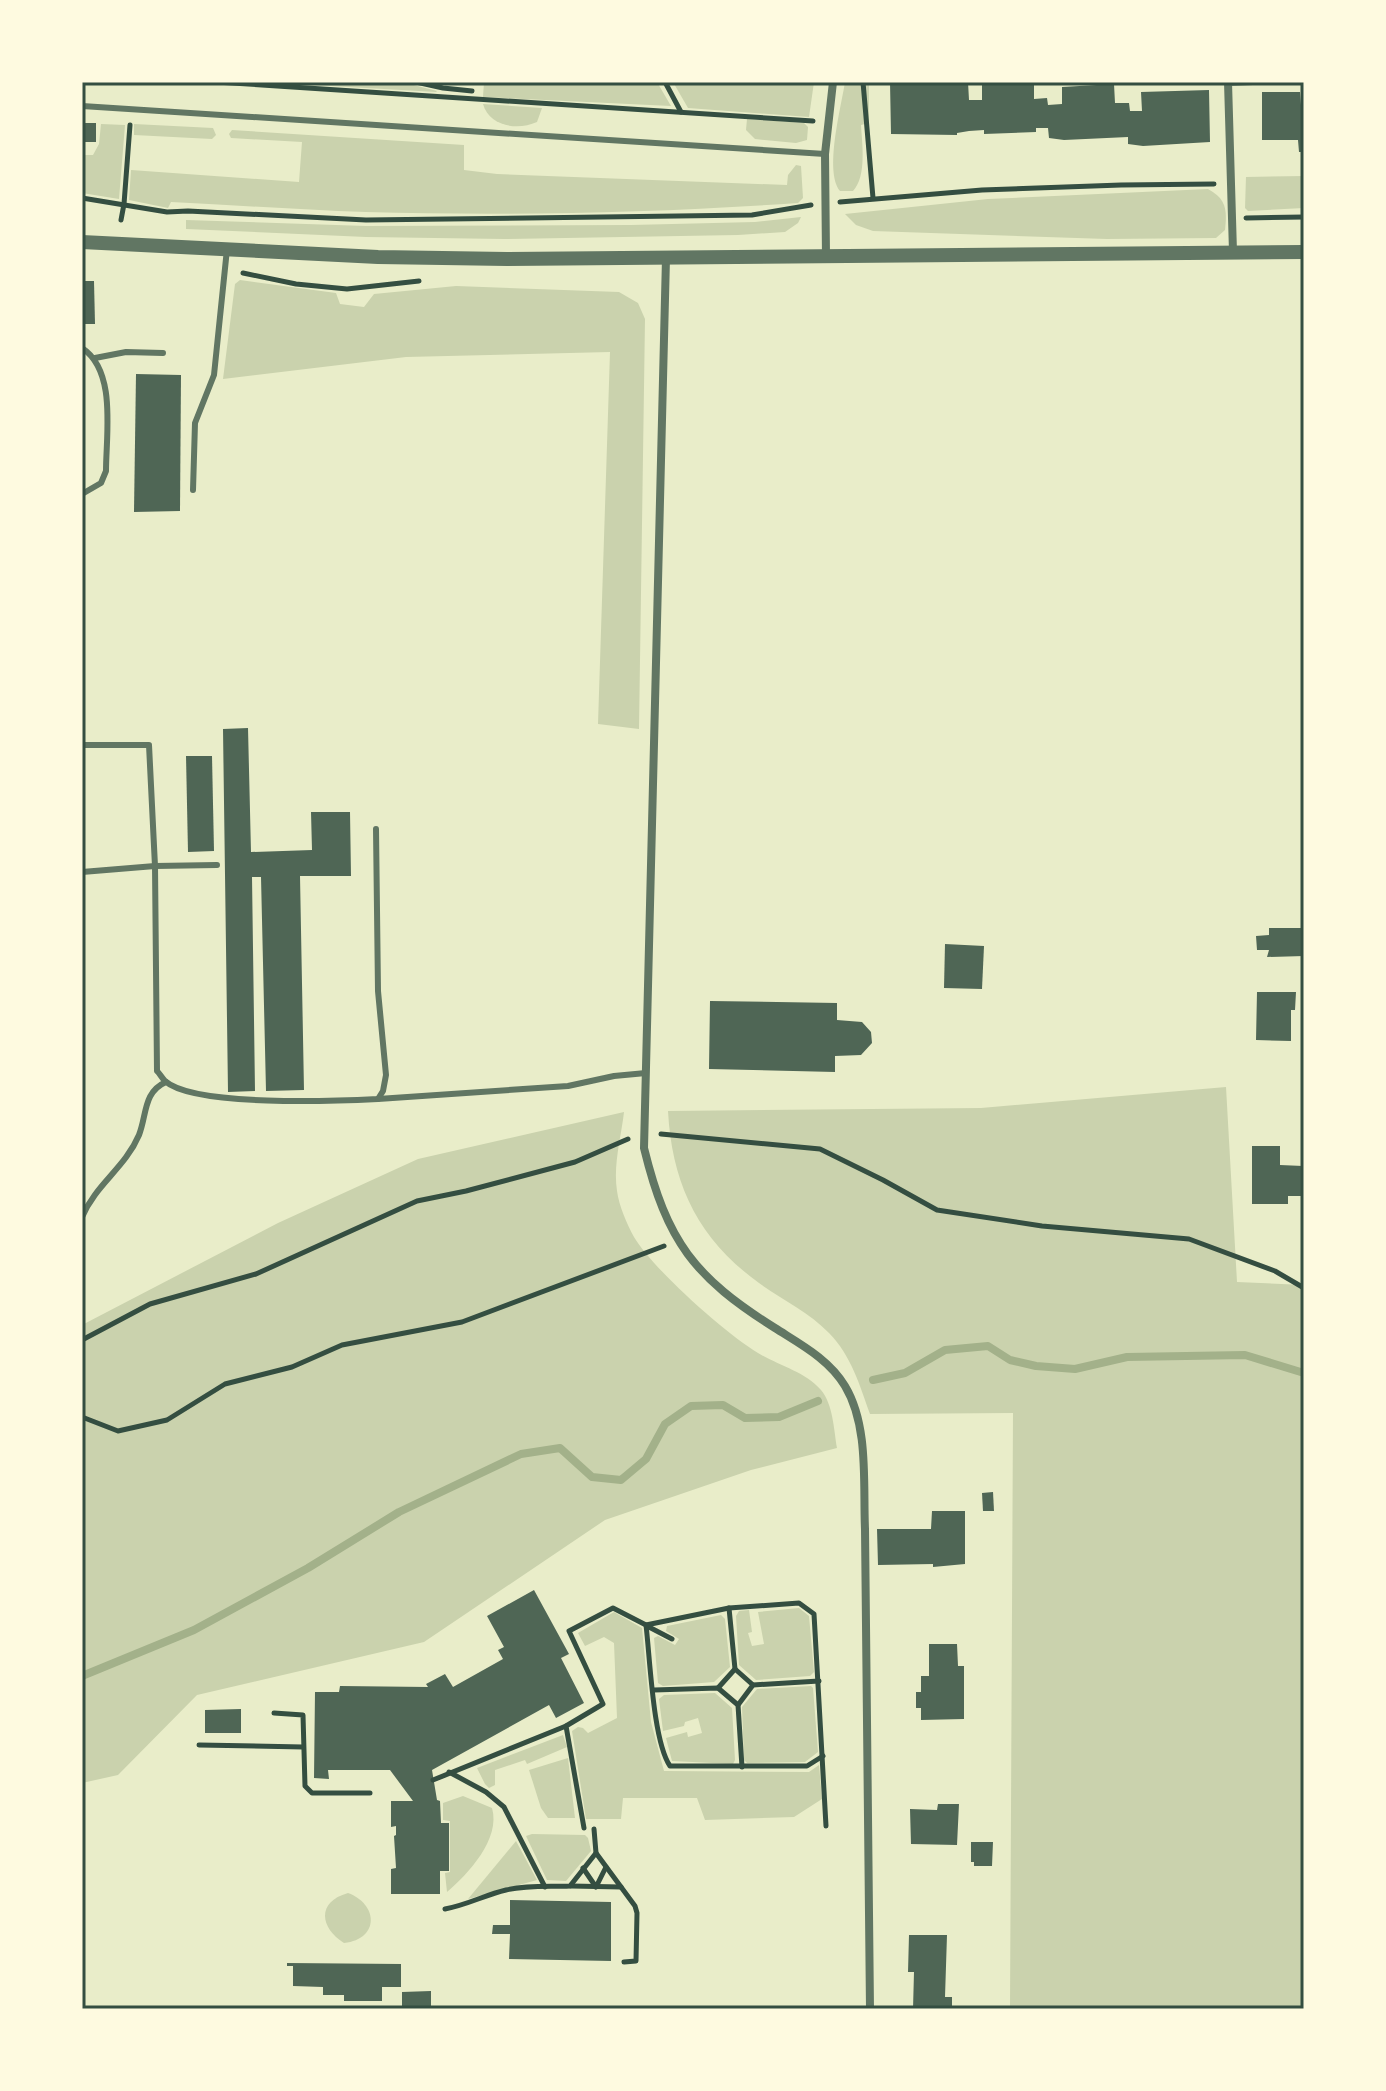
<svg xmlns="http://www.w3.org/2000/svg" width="1386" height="2091" font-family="'Times New Roman',serif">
  <rect width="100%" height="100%" fill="#e9edc9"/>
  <g fill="#cad2ad">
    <path d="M262,82H402L437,91L436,92Z"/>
    <path d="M484,82H657L671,106L483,97Z"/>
    <path d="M673,82H814L809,117L688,108Z"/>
    <path d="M845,82H869V123L861,125C862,143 867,176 853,191H840C824,171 841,108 845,82Z"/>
    <path d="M483,104L542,108L537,122C517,131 489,126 483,104Z"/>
    <path d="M747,119L804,123L808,127L807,140L796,143L755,139L746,130Z"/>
    <path d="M101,124L125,125L119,199L82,193V155H93L99,144Z"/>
    <path d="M134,124L213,128L216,135L212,139L134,135Z"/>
    <path d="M232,130L464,145V170L497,174L787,185L788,175L796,165L801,166L803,198L798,203C655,213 509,216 366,212C301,210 236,205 171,202L168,208L129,200L131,170L299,182L302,142L231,138L229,134Z"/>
    <path d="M1304,176V208L1248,211L1245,208L1246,177Z"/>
    <path d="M1208,189C1227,199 1227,211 1225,230L1216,238L1107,239L873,231L856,225L845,214L988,199Z"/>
    <path d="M801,217L798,223L785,232L738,235L504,239L366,237L186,229V220L366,226L631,225L755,222Z"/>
    <path d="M240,280L336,293L340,304L364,307L374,294L456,286L619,292L638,303L645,319L639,729L598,724L610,352L406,357L223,379L235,284Z"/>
    <path d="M1226,1087L1237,1282L1304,1285V2009H1010L1013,1413L870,1414C860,1386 851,1355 829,1333C809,1312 782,1300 759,1283C698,1239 672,1184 668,1111L981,1108Z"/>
    <path d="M624,1112C621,1138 613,1165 617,1191C619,1206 627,1224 634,1237C654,1270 725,1333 758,1353C779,1366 804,1371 821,1390C833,1404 834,1430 837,1448L751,1470L605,1520L424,1642L197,1695L118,1775L82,1783V1325L278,1223L418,1159Z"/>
    <path d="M799,1608L809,1616L814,1672L810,1676L756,1680L739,1665L736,1616L739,1611L749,1610L752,1632L748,1633L752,1646L764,1644L758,1612Z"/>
    <path d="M614,1612L642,1628L651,1722L664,1771L809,1772L819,1765L822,1799L794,1817L705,1820L697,1798H623L621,1819H586L572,1731L578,1727L583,1728L588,1733L617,1718L614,1643L604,1637L585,1646L578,1633Z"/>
    <path d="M721,1615L725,1619L730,1667L714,1682L663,1686L658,1683L654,1638L658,1636L675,1645L679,1639L666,1631L667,1626Z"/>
    <path d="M811,1686L813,1688L818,1752L805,1762L747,1763L744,1760L742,1707L757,1689Z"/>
    <path d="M715,1693L732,1708L735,1760L733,1764L672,1761L666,1738L687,1732L688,1737L702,1733L698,1718L685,1722L684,1726L663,1731L659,1699L664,1695Z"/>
    <path d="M563,1735L567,1747L527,1764L525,1760L495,1770V1785L489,1788L485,1784L477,1768Z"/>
    <path d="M568,1758L575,1818H548L541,1808L529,1770Z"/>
    <path d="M463,1796L492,1808C501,1839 468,1874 447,1892L445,1873L450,1872V1821L443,1820V1803Z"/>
    <path d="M532,1834L585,1835L588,1838L591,1851L566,1881L547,1880L526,1836Z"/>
    <path d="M516,1841L537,1880L468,1899Z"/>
    <path d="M348,1893C378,1904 380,1939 344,1943C320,1928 316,1902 348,1893Z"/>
  </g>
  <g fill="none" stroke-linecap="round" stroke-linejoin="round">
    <g stroke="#a3b18a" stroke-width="8">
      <path d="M873,1380L905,1373L945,1350L988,1346L1010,1360L1036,1366L1075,1369L1127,1357L1245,1355L1304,1373"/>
      <path d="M82,1676L194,1630L308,1568L399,1512L521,1454L560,1448L592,1477L621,1480L646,1459L665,1424L691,1406L723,1405L745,1418L779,1417L818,1401"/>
    </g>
  </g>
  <g fill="#4f6655">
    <path d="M890,82H968L969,100H982V82H1034V99L1047,98L1048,105L1062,104V87L1114,84L1115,103H1129L1130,111H1142L1141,92L1209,90L1210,142L1143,146L1128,144V137L1064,140L1049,138L1048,128H1036V132L984,134V130L969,131L957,133V135L891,134Z"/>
    <path d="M1262,92H1300L1301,105L1304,104V152H1299L1298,140H1262Z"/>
    <path d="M84,123H96V142H83Z"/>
    <path d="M82,281H94L95,324H82Z"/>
    <path d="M136,374L181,375L180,511L134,512Z"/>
    <path d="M248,728L251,852L312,850L311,812H350L351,876H300L304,1090L266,1091L261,877H252L255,1091L228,1092L223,729Z"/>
    <path d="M186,756H212L214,851L188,852Z"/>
    <path d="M1269,928H1302L1304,956L1267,957L1269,950H1257L1256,936L1269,935Z"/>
    <path d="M945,944L984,946L982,989L944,988Z"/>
    <path d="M1257,992H1296L1295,1010H1291V1041L1256,1040Z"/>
    <path d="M710,1001L837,1003V1020L862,1022L871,1032L872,1043L861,1055L835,1056V1072L709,1069Z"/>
    <path d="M1252,1146H1280V1165L1303,1166V1196H1288V1204H1252Z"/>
    <path d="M993,1492L994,1511H983L982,1493Z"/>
    <path d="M932,1511H965V1564L933,1567V1564L878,1565L877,1529H931Z"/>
    <path d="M534,1590L569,1654L561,1658L584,1703L556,1718L549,1705L432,1770L437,1800L440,1801L441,1823H449V1871H440V1894H391V1869L396,1868L394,1836L396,1835V1826L391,1827V1801H413L390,1770H328L329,1779L314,1778L315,1692H339L340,1686L428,1687L426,1684L445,1674L453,1687L503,1659L498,1650L504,1647L487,1616Z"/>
    <path d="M929,1644H957L958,1666H964V1719L921,1720V1708H916V1692H921V1676H929Z"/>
    <path d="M241,1709V1733H205V1710Z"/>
    <path d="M938,1804H959L957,1845L911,1844L910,1809L937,1810Z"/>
    <path d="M971,1842H993L992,1866H974V1862H971Z"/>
    <path d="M510,1900L611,1902V1961L509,1959L510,1934H492L493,1925H510Z"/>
    <path d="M909,1935H947L945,1997H952V2009H913L914,1972H908Z"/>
    <path d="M287,1963L401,1964V1987H382V2001H344V1995H323V1987L293,1986V1966H287Z"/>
    <path d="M431,1991V2009H402V1992Z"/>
  </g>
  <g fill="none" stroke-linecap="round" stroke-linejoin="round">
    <g stroke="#344e41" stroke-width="5">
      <path d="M216,82L813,121"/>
      <path d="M416,82L443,88L472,91"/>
      <path d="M665,82L681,112"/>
      <path d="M863,82L873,198"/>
      <path d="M82,198L167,212L188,211L366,220L752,215L811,205"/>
      <path d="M840,202L982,190L1121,185L1214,184"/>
      <path d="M1246,218L1304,217"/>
      <path d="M121,220L124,204L130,125"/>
      <path d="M243,273L296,284L347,289L419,281"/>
      <path d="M661,1134L820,1149L883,1180L937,1210L1042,1226L1189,1239L1275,1271L1304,1288"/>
      <path d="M82,1340L150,1304L256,1274L417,1201L466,1191L575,1162L628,1139"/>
      <path d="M82,1417L118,1431L167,1420L225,1384L292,1367L342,1345L462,1322L664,1246"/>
      <path d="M729,1608L735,1669"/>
      <path d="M646,1625C650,1658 653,1741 670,1766H807L823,1756"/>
      <path d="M647,1626L672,1639"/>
      <path d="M718,1688L735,1669L753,1685"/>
      <path d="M654,1690L718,1688L738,1705L742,1767"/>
      <path d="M738,1705L753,1685L819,1681"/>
      <path d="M274,1713L303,1715L305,1786L312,1793H370"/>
      <path d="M199,1745L303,1747"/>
      <path d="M449,1772L486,1792L504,1807L545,1887"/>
      <path d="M433,1780L566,1726"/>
      <path d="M584,1828L566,1726L603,1704L569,1631L613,1608L646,1625L729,1608L799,1603L814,1614L826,1826"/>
      <path d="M596,1853L635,1906L637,1913L636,1961L624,1962"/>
      <path d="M583,1868L596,1887L606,1867"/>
      <path d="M571,1886L621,1887"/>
      <path d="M445,1909C467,1905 485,1895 506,1890C528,1885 549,1887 570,1886L596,1853L594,1829"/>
    </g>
    <g stroke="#617663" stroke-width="6">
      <path d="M1228,83L1253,82"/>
      <path d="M82,106L825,154"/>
      <path d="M82,348C117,371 106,434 106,471L101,483L82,494"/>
      <path d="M95,358L126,352L163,353"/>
      <path d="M193,490L195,423L214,375L227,249"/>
      <path d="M82,745H149L155,866L157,1071C160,1074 162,1078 165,1081C194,1107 337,1101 378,1099L383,1091L386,1075L378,991L376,829"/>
      <path d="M82,872L155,866L217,865"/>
      <path d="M378,1099L568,1086L614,1076L646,1073"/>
      <path d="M82,1217C96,1184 125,1168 139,1135C147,1115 143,1092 166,1082"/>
    </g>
    <g stroke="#617663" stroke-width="8">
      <path d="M1228,82L1233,252"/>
      <path d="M826,256L825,154L833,82"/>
      <path d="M666,258L644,1148C667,1242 694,1277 775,1328C800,1344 829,1359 845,1386C869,1426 863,1483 865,1529L870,2009"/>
    </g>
    <path stroke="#617663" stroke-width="14" d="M82,242L378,257L507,259L1304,252"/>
  </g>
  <rect width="1386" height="2091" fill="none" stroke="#fefae0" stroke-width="168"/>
  <rect x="84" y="84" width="1218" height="1923" fill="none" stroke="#344e41" stroke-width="3"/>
</svg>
